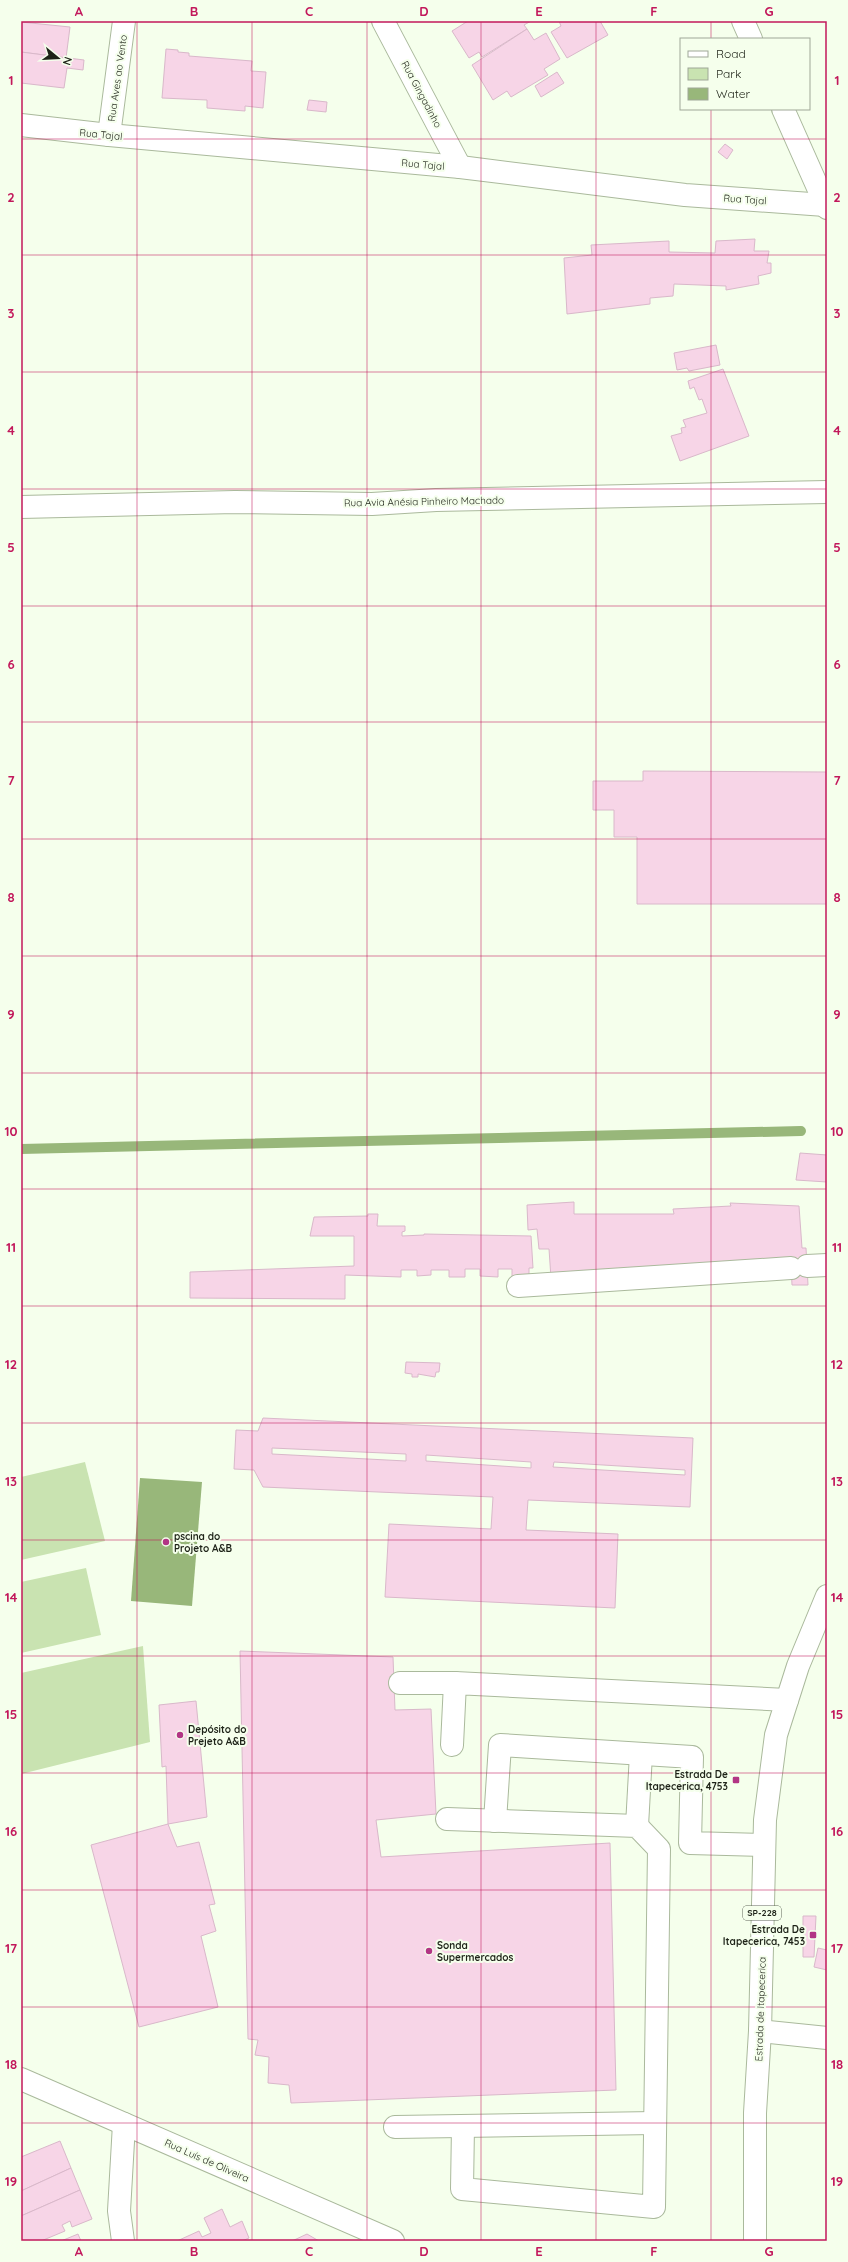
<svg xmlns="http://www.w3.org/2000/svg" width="848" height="2262" font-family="Quicksand,sans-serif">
  <rect width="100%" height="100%" fill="#f5ffec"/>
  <g fill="#c9e3b1">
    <path d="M85,1462L105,1541L21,1560V1477Z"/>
    <path d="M86,1568L101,1635L21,1653V1582Z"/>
    <path d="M143,1646L150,1742L21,1774V1673Z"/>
  </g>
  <path fill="#98b77a" d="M140,1478L202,1482L192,1606L131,1601Z"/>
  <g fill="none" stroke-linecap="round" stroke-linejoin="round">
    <path stroke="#98b77a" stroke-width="10" d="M21,1149L801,1131"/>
  </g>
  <g fill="#f7d5e7" stroke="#d9b8ca" fill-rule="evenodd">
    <path d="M468,21H467H531L524,25L527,29L482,57L479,52L469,58L452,31Z"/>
    <path d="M559,21H600L608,35L567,58L551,32L561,26Z"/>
    <path d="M21,22L70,27L66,58L21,52Z"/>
    <path d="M527,29L534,40L546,33L560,59L544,69L548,75L511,97L507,91L493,100L472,65Z"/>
    <path d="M166,49L178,50V52L189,53V56L252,61L251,71L266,72L263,108L245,106V111L207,108V100L162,98Z"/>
    <path d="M21,52L84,60L83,70L67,68L64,88L21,83Z"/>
    <path d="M557,72L564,83L541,97L535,86Z"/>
    <path d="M309,100L327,102L326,112L307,110Z"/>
    <path d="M725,144L733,150L727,159L718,152Z"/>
    <path d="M755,239L754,251H769L767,263H771V273L758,276L759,284L726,290V286L674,284L673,296L650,298V304L567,314L564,258L592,255L591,245L669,241V252L715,253L716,241Z"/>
    <path d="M716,345L720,365L689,371L687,368L677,370L674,353Z"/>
    <path d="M723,369L749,436L680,461L671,436L682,433L681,428L686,427L683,420L707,413L702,399L699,400L694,387L690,389L688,381Z"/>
    <path d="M643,771L827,772V904H637V837H614V810H593V781H643Z"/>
    <path d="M800,1153L827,1155V1182L796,1180Z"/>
    <path d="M574,1202V1214H674L673,1209L731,1206L730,1203L799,1206L802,1248H806L808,1285H792L791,1264L551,1278L549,1249H539L537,1229L528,1230L527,1205Z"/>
    <path d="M368,1214H378L377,1226H405V1231L402,1232V1236L424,1235V1234L531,1236L533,1268H529V1277H512V1269H498V1277L480,1276V1269H465V1277H449V1270H431V1275L417,1276V1270H401V1277L345,1275V1299L190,1298V1272L354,1266V1236H310L314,1217L368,1216Z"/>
    <path d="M406,1362L440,1363L439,1372H436L435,1377L418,1374V1377H412V1374L405,1373Z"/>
    <path d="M263,1418L693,1438L690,1507L528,1500L526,1530L618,1534L615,1608L385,1597L389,1524L491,1529L493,1497L263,1487L254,1470L234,1469L236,1430L258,1431ZM272,1448L406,1454V1461L272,1454ZM426,1455L531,1462V1468L426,1461ZM554,1462L685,1470V1475L553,1467Z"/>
    <path d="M240,1651L393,1657L395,1710L431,1709L436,1814L376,1820L381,1857L610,1843L616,2090L291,2103L289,2085L268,2083L269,2057L255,2055L258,2040L248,2039Z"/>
    <path d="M196,1701L207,1817L168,1824L166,1766L162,1767L159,1705Z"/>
    <path d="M168,1824L177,1847L199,1842L215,1904L209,1905L216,1931L201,1936L218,2007L139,2027L91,1845Z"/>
    <path d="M803,1916H816L814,1957H803Z"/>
    <path d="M818,1948L827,1950V1970L814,1967Z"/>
    <path d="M60,2141L71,2168L21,2191V2157Z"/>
    <path d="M71,2168L80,2190L21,2216V2191Z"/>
    <path d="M80,2190L92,2219L72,2227L70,2221L62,2225L65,2231L41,2241H21V2216Z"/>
    <path d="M222,2209L230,2227L242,2221L249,2238L242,2241H177L199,2231L202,2237L211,2233L204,2218Z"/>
    <path d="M78,2234L81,2241H61Z"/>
    <path d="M307,2234L319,2241H292Z"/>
  </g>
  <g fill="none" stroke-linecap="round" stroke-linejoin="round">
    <defs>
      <g id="minor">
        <path d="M383,21L460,167"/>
        <path d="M21,125L109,135L460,167L685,195L825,205"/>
        <path d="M109,135L124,21"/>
        <path d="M21,507L235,502L372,504L436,500L827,492"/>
        <path d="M807,1266L827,1265"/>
        <path d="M518,1286L791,1268"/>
        <path d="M400,1683H455"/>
        <path d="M452,1745L455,1683L787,1700"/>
        <path d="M447,1819L637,1826L659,1849L654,2207L462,2189L463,2126"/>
        <path d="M495,1821L500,1745L692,1757L690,1843L763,1845"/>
        <path d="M637,1826L641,1754"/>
        <path d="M760,2031L827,2038"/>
        <path d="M21,2079L393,2241"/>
        <path d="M395,2127L655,2123"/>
        <path d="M123,2241L119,2211L124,2124"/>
      </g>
      <g id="major">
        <path d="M743,21L751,39"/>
        <path d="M783,109L827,208"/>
        <path d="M755,2241V2113L760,2031L765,1820L776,1735L798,1666L827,1596"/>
      </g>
    </defs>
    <use href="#minor" stroke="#aab99c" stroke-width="24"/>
    <use href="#major" stroke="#aab99c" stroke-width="24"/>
    <use href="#minor" stroke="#fff" stroke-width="22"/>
    <use href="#major" stroke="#fff" stroke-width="22"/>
  </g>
  <path fill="none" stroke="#c2185b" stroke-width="1" stroke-opacity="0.55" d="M137,21V2241M252,21V2241M367,21V2241M481,21V2241M596,21V2241M711,21V39M711,109V2241M21,139H827M21,255H827M21,372H827M21,489H827M21,606H827M21,722H827M21,839H827M21,956H827M21,1073H827M21,1189H827M21,1306H827M21,1423H827M21,1540H827M21,1656H827M21,1773H827M21,1890H827M21,2007H827M21,2123H827"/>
  <g fill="#b23585" stroke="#f5ffec" stroke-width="1.5">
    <circle cx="166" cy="1542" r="4"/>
    <circle cx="180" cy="1735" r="4"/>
    <rect x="732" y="1776" width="8" height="8" rx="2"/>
    <rect x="809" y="1931" width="8" height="8" rx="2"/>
    <circle cx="429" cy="1951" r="4"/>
  </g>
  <g text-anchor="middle" stroke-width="4" stroke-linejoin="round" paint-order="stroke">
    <rect fill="#f5ffec" stroke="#5e6558" stroke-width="1" x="743" y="1906" width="38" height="14" rx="3"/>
    <g font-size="9" font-weight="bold" fill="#1e2318">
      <text x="762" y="1916">SP-228</text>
    </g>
    <g font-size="10" fill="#1e2318" stroke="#f5ffec">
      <text transform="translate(117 78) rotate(-82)" y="4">Rua Aves ao Vento</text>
      <text transform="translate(422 94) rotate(62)" y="4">Rua Gingadinho</text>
      <text transform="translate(101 134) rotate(6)" y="4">Rua Tajal</text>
      <text transform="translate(423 164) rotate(5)" y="4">Rua Tajal</text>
      <text transform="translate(745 199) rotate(4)" y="4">Rua Tajal</text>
      <text transform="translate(424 501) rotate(-1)" y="4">Rua Avia Anésia Pinheiro Machado</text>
      <text transform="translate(760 2009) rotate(-88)" y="4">Estrada de Itapecerica</text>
      <text transform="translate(207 2160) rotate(24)" y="4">Rua Luís de Oliveira</text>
    </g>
    <g font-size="10" font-weight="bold" fill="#1e2318" stroke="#f5ffec" text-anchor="start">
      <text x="174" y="1540">pscina do<tspan x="174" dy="12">Projeto A&amp;B</tspan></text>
      <text x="188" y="1733">Depósito do<tspan x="188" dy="12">Prejeto A&amp;B</tspan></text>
      <text x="728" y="1778" text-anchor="end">Estrada De<tspan x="728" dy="12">Itapecerica, 4753</tspan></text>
      <text x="805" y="1933" text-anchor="end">Estrada De<tspan x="805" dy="12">Itapecerica, 7453</tspan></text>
      <text x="437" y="1949">Sonda<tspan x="437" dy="12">Supermercados</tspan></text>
    </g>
  </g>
  <rect width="848" height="2262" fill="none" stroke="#f5ffec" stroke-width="44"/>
  <rect x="680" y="38" width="130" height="72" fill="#f5ffec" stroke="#9fa797"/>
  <rect x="688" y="51" width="20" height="6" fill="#ffffff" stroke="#9fa797"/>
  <text x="716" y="58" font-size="12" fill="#1e2318">Road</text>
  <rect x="688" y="68" width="20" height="12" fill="#c9e3b1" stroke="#9fa797"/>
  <text x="716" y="78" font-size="12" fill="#1e2318">Park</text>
  <rect x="688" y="88" width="20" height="12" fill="#98b77a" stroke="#9fa797"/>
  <text x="716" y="98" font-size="12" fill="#1e2318">Water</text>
  <g transform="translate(58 58) rotate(108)" stroke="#f5ffec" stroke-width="3" paint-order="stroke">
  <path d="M0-3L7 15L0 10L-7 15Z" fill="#1e2318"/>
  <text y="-6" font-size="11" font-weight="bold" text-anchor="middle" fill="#1e2318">N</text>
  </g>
  <rect x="22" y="22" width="804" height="2218" fill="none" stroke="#c2185b" stroke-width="1.5"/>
  <g font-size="13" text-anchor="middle" font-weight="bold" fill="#c2185b">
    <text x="79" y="16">A</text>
    <text x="194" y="16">B</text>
    <text x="309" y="16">C</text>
    <text x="424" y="16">D</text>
    <text x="539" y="16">E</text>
    <text x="654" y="16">F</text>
    <text x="769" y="16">G</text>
    <text x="11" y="85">1</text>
    <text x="837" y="85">1</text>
    <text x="11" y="202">2</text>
    <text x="837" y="202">2</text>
    <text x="11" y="318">3</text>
    <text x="837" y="318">3</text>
    <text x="11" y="435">4</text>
    <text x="837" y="435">4</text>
    <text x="11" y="552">5</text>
    <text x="837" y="552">5</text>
    <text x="11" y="669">6</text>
    <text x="837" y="669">6</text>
    <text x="11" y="785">7</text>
    <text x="837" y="785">7</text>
    <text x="11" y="902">8</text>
    <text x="837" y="902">8</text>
    <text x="11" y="1019">9</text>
    <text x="837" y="1019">9</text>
    <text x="11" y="1136">10</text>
    <text x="837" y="1136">10</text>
    <text x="11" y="1252">11</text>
    <text x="837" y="1252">11</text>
    <text x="11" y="1369">12</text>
    <text x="837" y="1369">12</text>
    <text x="11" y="1486">13</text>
    <text x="837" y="1486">13</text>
    <text x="11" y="1602">14</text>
    <text x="837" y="1602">14</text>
    <text x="11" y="1719">15</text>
    <text x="837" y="1719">15</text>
    <text x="11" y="1836">16</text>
    <text x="837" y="1836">16</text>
    <text x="11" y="1953">17</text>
    <text x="837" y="1953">17</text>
    <text x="11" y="2069">18</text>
    <text x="837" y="2069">18</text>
    <text x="11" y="2186">19</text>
    <text x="837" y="2186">19</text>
    <text x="79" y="2256">A</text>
    <text x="194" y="2256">B</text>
    <text x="309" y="2256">C</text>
    <text x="424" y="2256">D</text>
    <text x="539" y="2256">E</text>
    <text x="654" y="2256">F</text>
    <text x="769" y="2256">G</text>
  </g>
</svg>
